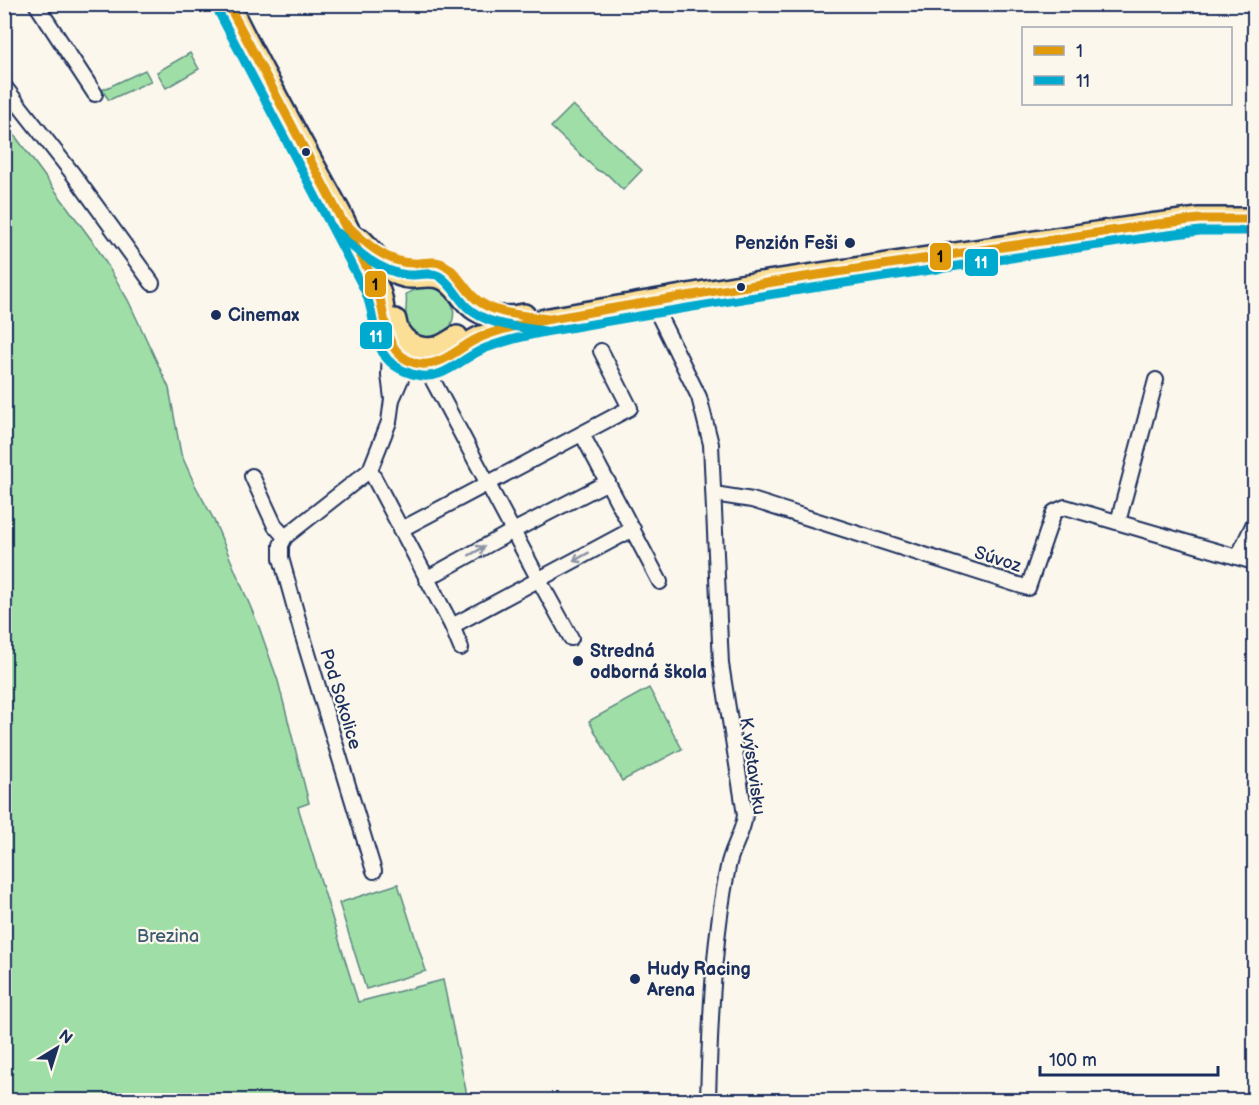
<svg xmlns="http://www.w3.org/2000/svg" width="1259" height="1105" font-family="'Balsamiq Sans',sans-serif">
  <rect width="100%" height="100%" fill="#fbf7ec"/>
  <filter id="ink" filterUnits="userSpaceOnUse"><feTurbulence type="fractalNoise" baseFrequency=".0167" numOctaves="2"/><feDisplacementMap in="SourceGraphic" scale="12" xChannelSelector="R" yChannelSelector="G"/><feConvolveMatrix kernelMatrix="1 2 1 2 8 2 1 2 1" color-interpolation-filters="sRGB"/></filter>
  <g filter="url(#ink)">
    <g fill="#9fdfa7" stroke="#5d8782" stroke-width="1.5">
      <path d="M190,53L199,69L166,88L157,72Z"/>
      <path d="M145,70L151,81L109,100L102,90Z"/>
      <path d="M573,105L642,170L623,190L608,175L597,170L551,127Z"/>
      <path d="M4,121L96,246L128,300L169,388L181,454L195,485L213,518L259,627L278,681L309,803L298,807L358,1002L443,980L468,1100H5Z"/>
      <path d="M423,286C470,290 457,345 424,337C418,336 412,331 408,326C403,317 408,304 406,294Z"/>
      <path d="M649,688L682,749L622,781L589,721Z"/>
      <path d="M398,884L426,971L366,989L339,903Z"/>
    </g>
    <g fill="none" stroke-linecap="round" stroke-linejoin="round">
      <defs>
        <g id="minor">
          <path d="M36,4L95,94"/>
          <path d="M4,86L73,174L152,283"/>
          <path d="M655,301L659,316L699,397L711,444L721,664L745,815C743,834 731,849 728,867C713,942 710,1024 708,1100"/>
          <path d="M430,375L539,580L571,638"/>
          <path d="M392,399C399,386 404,366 415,357"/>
          <path d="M582,434L660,582"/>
          <path d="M370,470L452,626L461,648"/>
          <path d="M252,476L275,526L285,537"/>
          <path d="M714,494L752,500L1028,588L1054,512L1065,507L1254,562"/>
          <path d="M1118,522L1156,380"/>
          <path d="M400,530L630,408L601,351"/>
          <path d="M1238,557L1254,523"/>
          <path d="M426,579L513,531L608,482"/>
          <path d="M452,626L633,529"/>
          <path d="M374,871L303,637L281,558V545L285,537L370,470L389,422L392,399L389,375L390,344"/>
        </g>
        <g id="primary">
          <path d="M228,4C262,73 299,139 336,206C350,231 360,258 375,283C390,307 376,339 403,357C438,378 453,349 481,337L549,319L740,286L1150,225L1199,219H1254"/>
          <path d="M360,239C375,253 387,276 410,277C421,277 431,274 442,278C453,283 458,292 465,300C480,319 503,319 524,315"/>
          <path d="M395,320C397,339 416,352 435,348C443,347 450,341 457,337"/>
        </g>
      </defs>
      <use href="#minor" stroke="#1b2f5e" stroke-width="18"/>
      <use href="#primary" stroke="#1b2f5e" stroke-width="26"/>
      <use href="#minor" stroke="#fbf7ec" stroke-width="14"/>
      <use href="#primary" stroke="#fbdf96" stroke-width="21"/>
      <defs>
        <g id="bus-1">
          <path d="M228,4L375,283C388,311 379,352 415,363C438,369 455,351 473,341C494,329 543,320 568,316C762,282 956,254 1150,225L1199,219H1254"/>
          <path d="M346,224C364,242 386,263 413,263C422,264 431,260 440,263C457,270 463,288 476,299C495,315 524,315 547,319"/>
        </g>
        <g id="bus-2">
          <path d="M217,9L364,289C380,321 366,360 412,374C443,384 460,358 486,348C512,338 542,332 569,328C763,294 957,266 1152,237L1200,231H1254"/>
          <path d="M338,233C357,252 379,271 407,275C418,276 430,271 439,276C451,283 457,297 467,307C487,326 519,327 545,331"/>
        </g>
      </defs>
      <use href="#bus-1" stroke="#fbf7ec" stroke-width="14"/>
      <use href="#bus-2" stroke="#fbf7ec" stroke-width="14"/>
      <use href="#bus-1" stroke="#e19a09" stroke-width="9"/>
      <use href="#bus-2" stroke="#00a9ce" stroke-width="9"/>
    </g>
    <defs><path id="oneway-shaft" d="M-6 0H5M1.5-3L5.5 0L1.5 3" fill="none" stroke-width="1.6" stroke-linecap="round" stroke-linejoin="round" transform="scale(1.5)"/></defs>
    <g stroke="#8b93a5">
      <use href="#oneway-shaft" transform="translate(477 551) rotate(-29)"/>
      <use href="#oneway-shaft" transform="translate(581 557) rotate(151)"/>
    </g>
  </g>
  <g fill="#1b2f5e" stroke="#fbf7ec" stroke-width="2">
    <circle cx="306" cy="152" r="5"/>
    <circle cx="850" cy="243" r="6"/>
    <circle cx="741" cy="287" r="5"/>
    <circle cx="216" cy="315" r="6"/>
    <circle cx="578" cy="661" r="6"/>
    <circle cx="635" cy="979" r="6"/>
  </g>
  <g text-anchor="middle" stroke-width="4.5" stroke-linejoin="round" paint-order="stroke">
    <g font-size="18" font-weight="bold" fill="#1b2f5e" stroke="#fbf7ec" text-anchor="start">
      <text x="838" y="249" text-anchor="end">Penzión Feši</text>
      <text x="228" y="321">Cinemax</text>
      <text x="590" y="657">Stredná<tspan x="590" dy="21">odborná škola</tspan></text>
      <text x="647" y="975">Hudy Racing<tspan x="647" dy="21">Arena</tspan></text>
    </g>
    <g font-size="18" fill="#1b2f5e" stroke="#fbf7ec">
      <text transform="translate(998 559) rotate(18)" y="6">Súvoz</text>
      <text transform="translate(341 699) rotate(73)" y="6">Pod Sokolice</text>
      <text transform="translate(753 766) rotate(82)" y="6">K výstavisku</text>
    </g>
    <g font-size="18" fill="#3c5b70" stroke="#fbf7ec">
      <text x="168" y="942">Brezina</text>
    </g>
  </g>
  <g stroke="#fbf7ec" stroke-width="2">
    <rect x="929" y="242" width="23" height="29" rx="6" fill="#e19a09"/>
    <rect x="964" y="248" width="35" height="29" rx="6" fill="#00a9ce"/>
    <rect x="364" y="270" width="23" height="28" rx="6" fill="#e19a09"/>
    <rect x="359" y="321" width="34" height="29" rx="6" fill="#00a9ce"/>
  </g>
  <g font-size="16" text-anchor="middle" font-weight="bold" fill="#fff">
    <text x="981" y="268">11</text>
    <text x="376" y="342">11</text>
  </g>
  <g font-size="16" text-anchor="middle" font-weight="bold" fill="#111">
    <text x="940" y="262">1</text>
    <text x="375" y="290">1</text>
  </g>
  <rect width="1259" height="1105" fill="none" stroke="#fbf7ec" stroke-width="24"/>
  <rect x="12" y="12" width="1235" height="1081" fill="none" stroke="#1b2f5e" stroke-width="2" filter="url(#ink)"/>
  <rect x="1022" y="27" width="210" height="78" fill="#fbf7ec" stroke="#a1a7b3" stroke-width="1.5"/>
  <rect x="1034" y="46" width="30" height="9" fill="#e19a09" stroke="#a1a7b3" stroke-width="1.5"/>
  <text x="1076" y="57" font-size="18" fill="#1b2f5e">1</text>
  <rect x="1034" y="76" width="30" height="9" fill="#00a9ce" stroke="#a1a7b3" stroke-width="1.5"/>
  <text x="1076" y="87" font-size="18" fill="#1b2f5e">11</text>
  <g transform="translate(57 1048) rotate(38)" stroke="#fbf7ec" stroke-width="4.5" paint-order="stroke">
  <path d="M0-4.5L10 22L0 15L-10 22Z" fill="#1b2f5e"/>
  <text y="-9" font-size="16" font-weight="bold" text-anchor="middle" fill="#1b2f5e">N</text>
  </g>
  <path d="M1040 1066v9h178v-9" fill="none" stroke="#1b2f5e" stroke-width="3"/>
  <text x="1049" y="1066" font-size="18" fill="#1b2f5e" stroke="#fbf7ec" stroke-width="4.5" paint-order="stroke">100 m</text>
</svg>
